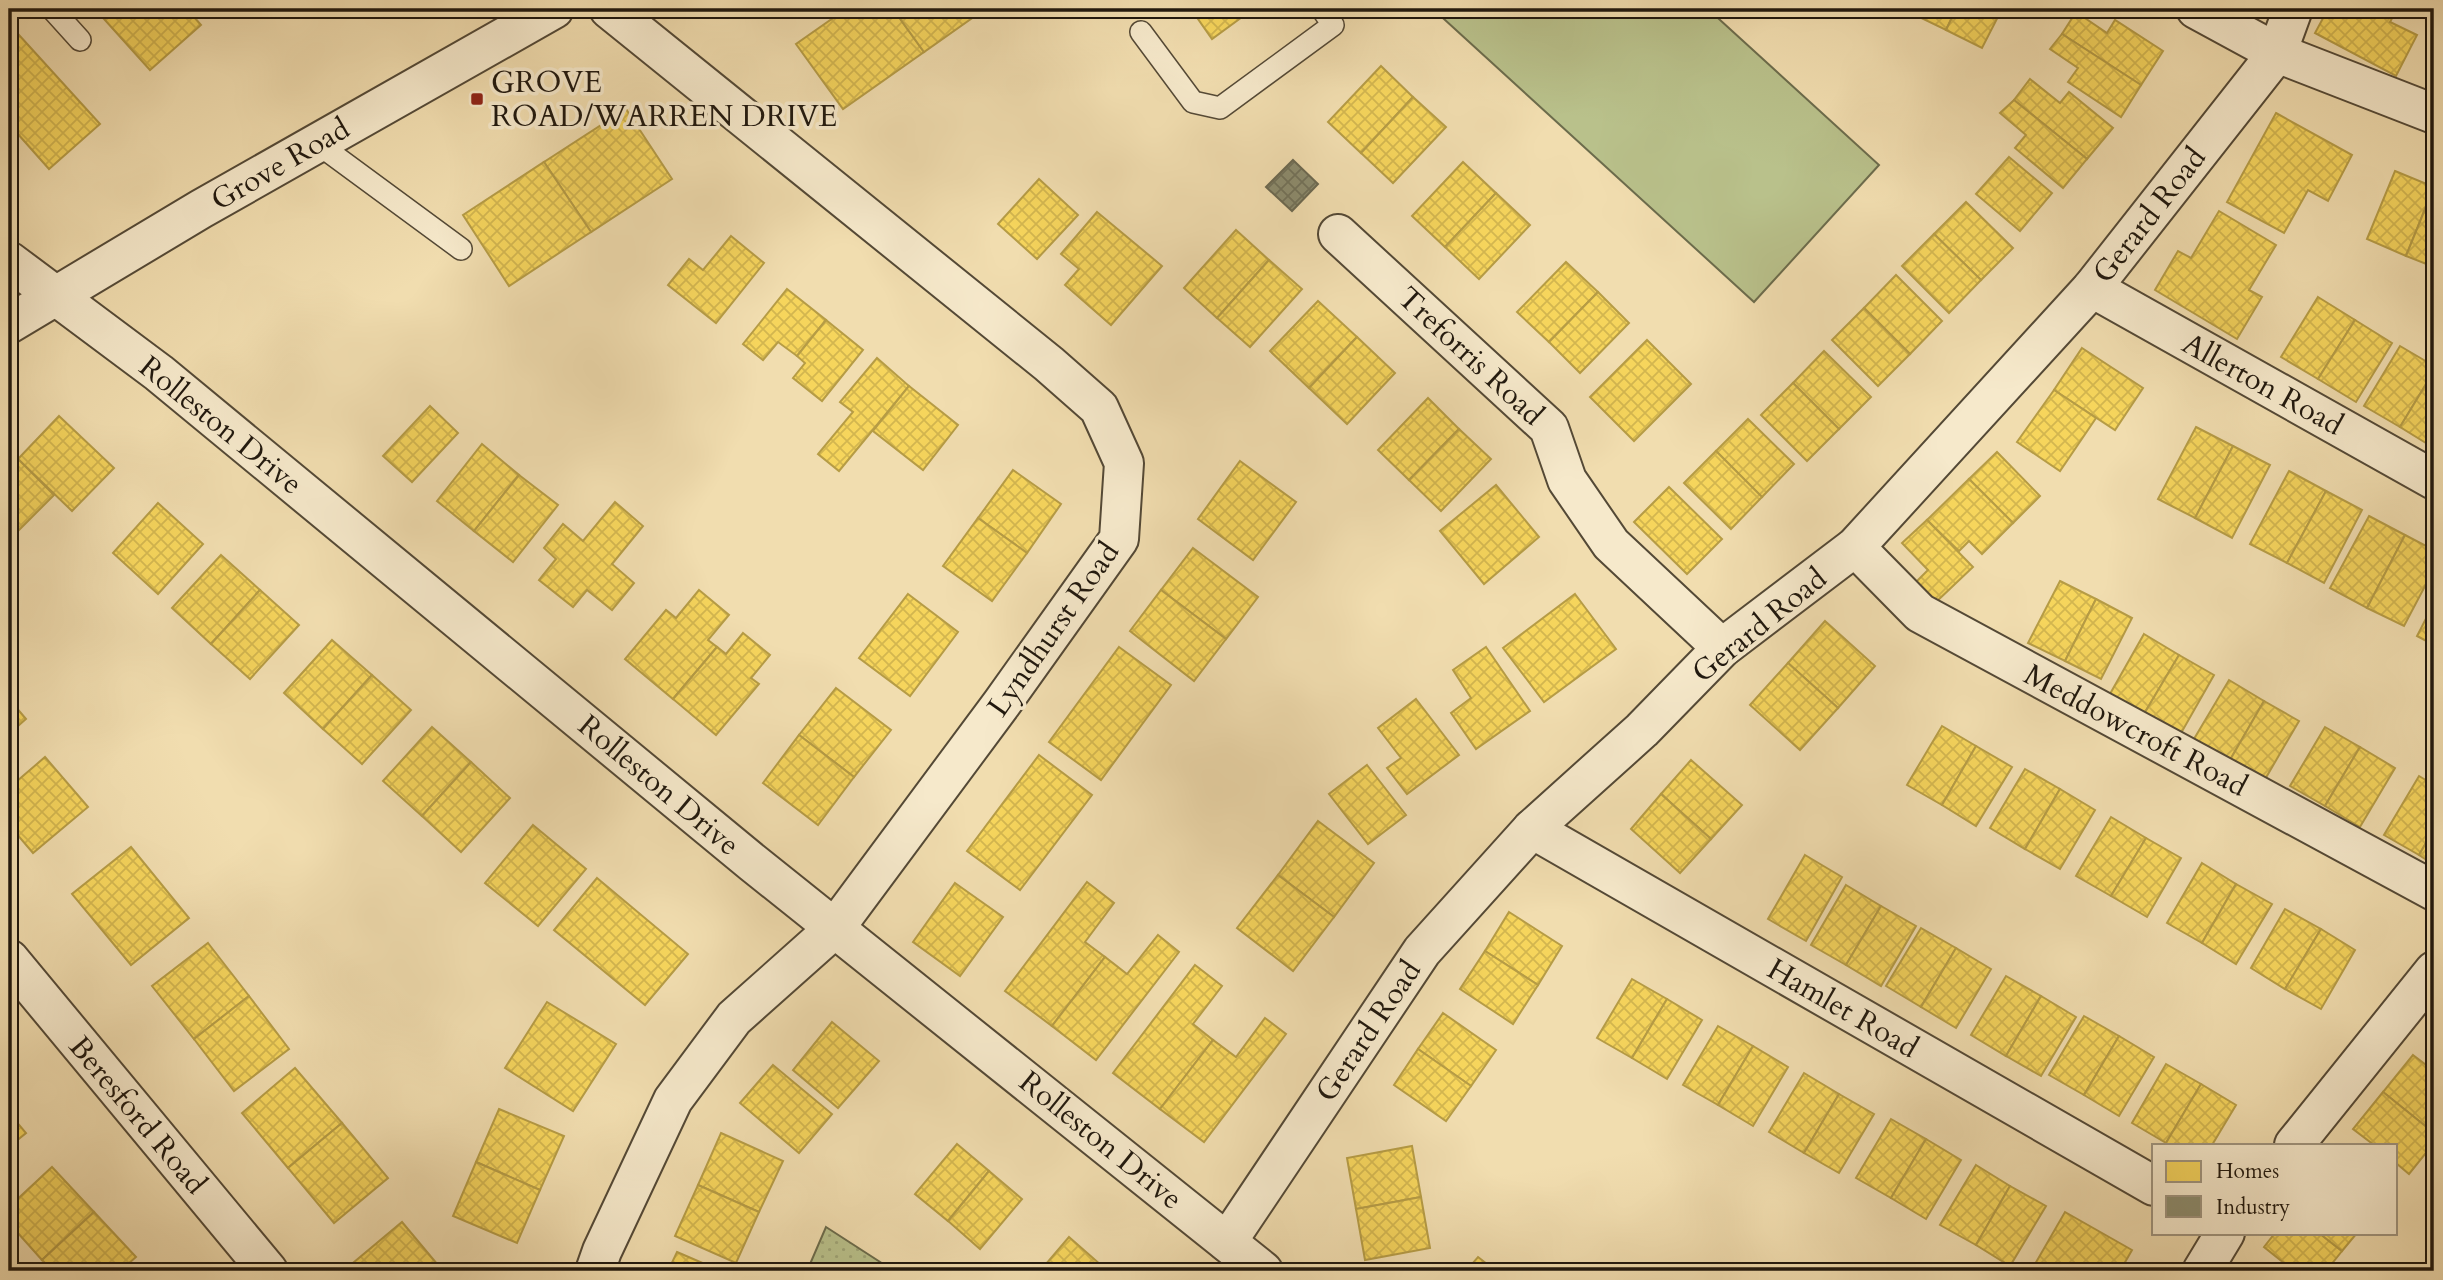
<svg xmlns="http://www.w3.org/2000/svg" width="2443" height="1280" font-family="Cardo,serif">
  <defs>
    <pattern id="grass-dots" width="8" height="8" patternUnits="userSpaceOnUse" patternTransform="scale(1.75)"><rect width="8" height="8" fill="#b9c18b"/><path d="M2 2h.1M6 6h.1" fill="none" stroke="#9fa577" stroke-width="1.8" stroke-linecap="round"/></pattern>
    <pattern id="homes-cross-hatch" width="8" height="8" patternUnits="userSpaceOnUse" patternTransform="scale(1.75)"><rect width="8" height="8" fill="#f6d55c"/><path d="M0 0l8 8M0 8l8-8" fill="none" stroke="#d3b64f"/></pattern>
    <pattern id="industry-cross-hatch" width="8" height="8" patternUnits="userSpaceOnUse" patternTransform="scale(1.75)"><rect width="8" height="8" fill="#8c8c6e"/><path d="M0 0l8 8M0 8l8-8" fill="none" stroke="#727159"/></pattern>
  </defs>
  <rect width="100%" height="100%" fill="#f1ddaf"/>
  <filter id="stains"><feTurbulence type="fractalNoise" baseFrequency=".00286" numOctaves="4"/><feColorMatrix values="0 0 0 0 .2 0 0 0 0 .09 0 0 0 0 .02 0 0 0 .5 -.17"/></filter>
  <radialGradient id="worn" r=".72"><stop offset=".6" stop-color="#630" stop-opacity="0"/><stop offset="1" stop-color="#630" stop-opacity=".3"/></radialGradient>
  <path fill="url(#grass-dots)" stroke="#6c6c4c" stroke-width="2" d="M826,1227L894,1271H807Z"/>
  <path fill="#b9c18b" stroke="#6c6c4c" stroke-width="2" d="M1433,9H1708L1879,165L1754,302Z"/>
  <g fill="url(#homes-cross-hatch)" stroke="#b69c45" stroke-width="2">
    <path d="M95,9H187L201,25L150,70Z"/>
    <path d="M846,9H893L924,52L843,109L796,44Z"/>
    <path d="M893,9H985L924,52Z"/>
    <path d="M1191,9H1253L1212,39Z"/>
    <path d="M1911,9H1956L1946,30L1909,12Z"/>
    <path d="M1956,9H2002L1982,48L1946,30Z"/>
    <path d="M2328,9H2397L2390,22L2417,35L2396,76L2315,33Z"/>
    <path d="M2076,12L2107,33L2115,20L2163,51L2141,85L2062,34Z"/>
    <path d="M9,24L100,124L49,169L9,124Z"/>
    <path d="M2062,34L2141,85L2121,117L2068,82L2078,68L2050,49Z"/>
    <path d="M1381,66L1413,97L1361,153L1328,122Z"/>
    <path d="M2030,79L2060,103L2069,92L2113,128L2087,159L2014,100Z"/>
    <path d="M1413,97L1446,127L1393,183L1361,153Z"/>
    <path d="M2014,100L2087,159L2063,188L2015,148L2026,135L2000,113Z"/>
    <path d="M626,109L672,179L591,232L544,162Z"/>
    <path d="M2276,113L2352,155L2328,201L2308,190L2284,233L2227,202Z"/>
    <path d="M2009,157L2052,193L2020,231L1976,194Z"/>
    <path d="M544,162L591,232L509,286L463,215Z"/>
    <path d="M1463,162L1496,193L1445,247L1412,216Z"/>
    <path d="M2395,171L2434,187L2406,256L2367,239Z"/>
    <path d="M1039,179L1078,215L1037,259L998,224Z"/>
    <path d="M2434,187V267L2406,256Z"/>
    <path d="M1496,193L1530,225L1479,279L1445,247Z"/>
    <path d="M1966,202L2013,248L1981,280L1934,234Z"/>
    <path d="M2219,211L2276,245L2249,290L2262,297L2237,339L2155,290L2178,251L2191,258Z"/>
    <path d="M1097,212L1162,266L1111,325L1065,285L1079,269L1061,254Z"/>
    <path d="M1236,230L1269,260L1217,318L1184,288Z"/>
    <path d="M1934,234L1981,280L1949,313L1902,266Z"/>
    <path d="M731,236L764,263L716,323L668,285L689,259L703,270Z"/>
    <path d="M1269,260L1302,289L1250,347L1217,318Z"/>
    <path d="M1566,262L1598,292L1549,342L1517,312Z"/>
    <path d="M1896,275L1942,321L1910,354L1864,308Z"/>
    <path d="M787,289L826,320L797,356L778,342L763,360L743,344Z"/>
    <path d="M1598,292L1629,323L1580,373L1549,342Z"/>
    <path d="M2318,297L2355,320L2318,379L2281,357Z"/>
    <path d="M1318,301L1357,337L1309,388L1270,351Z"/>
    <path d="M1864,308L1910,354L1878,386L1832,340Z"/>
    <path d="M826,320L863,350L822,401L793,378L805,363L797,356Z"/>
    <path d="M2355,320L2392,343L2356,402L2318,379Z"/>
    <path d="M1357,337L1395,373L1347,424L1309,388Z"/>
    <path d="M1647,340L1691,384L1634,441L1590,397Z"/>
    <path d="M2400,346L2434,366V371L2400,427L2364,406Z"/>
    <path d="M2082,348L2143,388L2115,430L2054,390Z"/>
    <path d="M1824,351L1871,397L1839,429L1793,383Z"/>
    <path d="M877,358L909,386L839,471L818,454L853,412L840,402Z"/>
    <path d="M2434,371V448L2400,427Z"/>
    <path d="M1793,383L1839,429L1807,461L1761,415Z"/>
    <path d="M909,386L958,425L923,470L873,431Z"/>
    <path d="M2054,390L2096,418L2060,471L2017,442Z"/>
    <path d="M1428,398L1459,429L1409,480L1378,450Z"/>
    <path d="M430,406L458,433L412,482L383,456Z"/>
    <path d="M59,416L114,468L72,511L18,459Z"/>
    <path d="M1748,419L1794,464L1762,497L1716,451Z"/>
    <path d="M2196,427L2233,446L2195,518L2158,499Z"/>
    <path d="M1459,429L1491,459L1441,511L1409,480Z"/>
    <path d="M482,444L519,475L474,531L437,501Z"/>
    <path d="M2233,446L2270,465L2232,538L2195,518Z"/>
    <path d="M1716,451L1762,497L1731,529L1684,483Z"/>
    <path d="M1997,452L2040,496L2013,523L1969,479Z"/>
    <path d="M18,459L54,495L9,540V467Z"/>
    <path d="M1240,461L1296,502L1253,560L1198,519Z"/>
    <path d="M1013,470L1061,504L1027,553L978,518Z"/>
    <path d="M2289,471L2326,491L2287,563L2250,544Z"/>
    <path d="M519,475L558,505L513,562L474,531Z"/>
    <path d="M1969,479L2013,523L1982,554L1969,541L1959,551L1927,520Z"/>
    <path d="M1496,485L1539,537L1484,584L1440,531Z"/>
    <path d="M1669,487L1722,539L1687,574L1634,522Z"/>
    <path d="M2326,491L2362,510L2324,583L2287,563Z"/>
    <path d="M615,502L643,526L612,564L634,583L612,610L587,590L573,607L539,580L556,559L544,548L563,524L583,541Z"/>
    <path d="M158,503L203,544L158,594L113,553Z"/>
    <path d="M2369,516L2405,535L2367,608L2330,588Z"/>
    <path d="M978,518L1027,553L992,601L943,566Z"/>
    <path d="M1927,520L1973,567L1936,602L1916,582L1928,570L1902,543Z"/>
    <path d="M2405,535L2434,550V569L2404,626L2367,608Z"/>
    <path d="M1193,548L1258,597L1226,639L1161,590Z"/>
    <path d="M221,555L260,590L211,644L172,608Z"/>
    <path d="M2060,581L2096,599L2065,661L2028,643Z"/>
    <path d="M260,590L299,625L250,679L211,644Z"/>
    <path d="M699,590L729,615L708,640L717,647L673,699L625,659L666,610L676,618Z"/>
    <path d="M1161,590L1226,639L1194,681L1130,631Z"/>
    <path d="M908,594L958,632L910,696L859,658Z"/>
    <path d="M1575,594L1616,649L1544,702L1503,648Z"/>
    <path d="M2096,599L2132,618L2101,679L2065,661Z"/>
    <path d="M2434,603V645L2417,636Z"/>
    <path d="M1825,621L1875,666L1838,708L1788,663Z"/>
    <path d="M743,633L770,655L751,678L759,684L716,735L673,699L717,647L726,654Z"/>
    <path d="M2144,634L2179,655L2144,714L2110,694Z"/>
    <path d="M332,640L372,675L323,729L284,693Z"/>
    <path d="M1119,647L1171,685L1101,780L1049,742Z"/>
    <path d="M1486,647L1530,711L1476,749L1451,713L1471,698L1453,670Z"/>
    <path d="M2179,655L2214,675L2180,735L2144,714Z"/>
    <path d="M1788,663L1838,708L1800,750L1750,705Z"/>
    <path d="M372,675L411,710L362,764L323,729Z"/>
    <path d="M2229,680L2264,701L2230,760L2194,739Z"/>
    <path d="M836,688L891,730L854,777L799,735Z"/>
    <path d="M9,699L26,719L9,734Z"/>
    <path d="M1416,699L1459,755L1407,794L1387,768L1401,758L1378,728Z"/>
    <path d="M2264,701L2299,721L2264,781L2230,760Z"/>
    <path d="M1942,726L1976,746L1942,805L1907,785Z"/>
    <path d="M432,727L471,762L422,816L383,781Z"/>
    <path d="M2325,727L2360,747L2325,806L2290,786Z"/>
    <path d="M799,735L854,777L818,825L763,783Z"/>
    <path d="M1976,746L2012,767L1976,826L1942,805Z"/>
    <path d="M2360,747L2395,768L2360,827L2325,806Z"/>
    <path d="M1039,755L1092,795L1020,890L967,851Z"/>
    <path d="M45,757L88,807L33,853L9,825V788Z"/>
    <path d="M1691,760L1742,805L1711,839L1661,794Z"/>
    <path d="M471,762L510,798L461,852L422,816Z"/>
    <path d="M1367,765L1406,815L1368,844L1329,794Z"/>
    <path d="M2025,769L2060,789L2025,849L1990,828Z"/>
    <path d="M2419,776L2434,785V829L2419,855L2384,835Z"/>
    <path d="M2060,789L2095,810L2060,869L2025,849Z"/>
    <path d="M1661,794L1711,839L1680,873L1631,829Z"/>
    <path d="M2111,817L2146,838L2111,896L2076,876Z"/>
    <path d="M1318,821L1374,863L1334,917L1278,875Z"/>
    <path d="M533,825L586,869L538,926L485,883Z"/>
    <path d="M2434,829V865L2419,855Z"/>
    <path d="M2146,838L2181,858L2147,917L2111,896Z"/>
    <path d="M131,847L189,918L131,965L72,894Z"/>
    <path d="M1805,855L1842,877L1806,941L1768,919Z"/>
    <path d="M2202,863L2236,884L2202,943L2167,923Z"/>
    <path d="M1278,875L1334,917L1293,971L1237,928Z"/>
    <path d="M597,878L688,954L645,1005L554,930Z"/>
    <path d="M1087,882L1114,903L1085,942L1105,957L1052,1026L1005,991Z"/>
    <path d="M955,883L1003,917L960,976L913,942Z"/>
    <path d="M2236,884L2272,904L2236,964L2202,943Z"/>
    <path d="M1846,885L1881,906L1846,965L1811,945Z"/>
    <path d="M1881,906L1916,926L1881,986L1846,965Z"/>
    <path d="M2285,909L2321,929L2285,989L2251,968Z"/>
    <path d="M1509,912L1562,946L1538,985L1485,951Z"/>
    <path d="M1921,928L1956,948L1921,1007L1886,986Z"/>
    <path d="M2321,929L2355,950L2321,1009L2285,989Z"/>
    <path d="M1158,935L1179,952L1096,1060L1052,1026L1105,957L1127,974Z"/>
    <path d="M208,943L249,996L194,1039L152,986Z"/>
    <path d="M1956,948L1991,969L1956,1028L1921,1007Z"/>
    <path d="M1485,951L1538,985L1513,1024L1460,989Z"/>
    <path d="M1195,965L1222,986L1193,1024L1213,1040L1160,1109L1113,1073Z"/>
    <path d="M2006,976L2041,996L2006,1056L1971,1035Z"/>
    <path d="M1632,979L1667,999L1632,1058L1597,1038Z"/>
    <path d="M249,996L289,1049L234,1091L194,1039Z"/>
    <path d="M2041,996L2076,1017L2041,1076L2006,1056Z"/>
    <path d="M1667,999L1702,1020L1667,1079L1632,1058Z"/>
    <path d="M547,1002L616,1044L573,1111L505,1068Z"/>
    <path d="M1443,1013L1496,1050L1471,1086L1418,1049Z"/>
    <path d="M2084,1016L2119,1036L2084,1095L2049,1075Z"/>
    <path d="M1265,1018L1286,1034L1204,1142L1160,1109L1213,1040L1236,1057Z"/>
    <path d="M832,1022L879,1061L838,1108L793,1070Z"/>
    <path d="M1718,1026L1753,1046L1718,1105L1683,1085Z"/>
    <path d="M2119,1036L2154,1057L2119,1116L2084,1095Z"/>
    <path d="M1753,1046L1788,1067L1753,1126L1718,1105Z"/>
    <path d="M1418,1049L1471,1086L1446,1121L1394,1085Z"/>
    <path d="M2413,1055L2434,1071V1133L2383,1092Z"/>
    <path d="M2166,1064L2201,1084L2166,1143L2132,1123Z"/>
    <path d="M773,1065L832,1114L799,1153L740,1103Z"/>
    <path d="M295,1068L342,1123L288,1168L242,1113Z"/>
    <path d="M1804,1073L1839,1094L1804,1153L1769,1132Z"/>
    <path d="M2201,1084L2236,1105L2212,1145H2169L2166,1143Z"/>
    <path d="M2383,1092L2434,1133V1143L2409,1174L2396,1163V1145H2374L2353,1129Z"/>
    <path d="M1839,1094L1874,1114L1839,1173L1804,1153Z"/>
    <path d="M499,1109L564,1136L540,1190L476,1162Z"/>
    <path d="M9,1113L26,1133L9,1147Z"/>
    <path d="M1891,1119L1926,1139L1891,1198L1856,1178Z"/>
    <path d="M342,1123L388,1178L334,1223L288,1168Z"/>
    <path d="M721,1133L783,1161L759,1212L698,1185Z"/>
    <path d="M1926,1139L1961,1160L1926,1219L1891,1198Z"/>
    <path d="M957,1144L989,1171L948,1221L915,1194Z"/>
    <path d="M1412,1146L1421,1197L1356,1209L1347,1158Z"/>
    <path d="M476,1162L540,1190L517,1243L453,1216Z"/>
    <path d="M1976,1165L2010,1186L1976,1245L1940,1225Z"/>
    <path d="M52,1167L94,1212L42,1260L9,1223V1207Z"/>
    <path d="M989,1171L1022,1199L980,1249L948,1221Z"/>
    <path d="M698,1185L759,1212L736,1263L675,1236Z"/>
    <path d="M2010,1186L2046,1206L2010,1266L1976,1245Z"/>
    <path d="M1421,1197L1430,1248L1365,1260L1356,1209Z"/>
    <path d="M94,1212L136,1257L120,1271H53L42,1260Z"/>
    <path d="M2065,1212L2132,1250L2120,1271H2031Z"/>
    <path d="M402,1222L443,1271H349L347,1268Z"/>
    <path d="M2275,1233H2319L2342,1251L2326,1271H2294L2264,1247Z"/>
    <path d="M2319,1233H2357L2342,1251Z"/>
    <path d="M1069,1237L1101,1265L1096,1271H1040Z"/>
    <path d="M677,1252L721,1271H668Z"/>
    <path d="M1478,1257L1496,1271H1466Z"/>
  </g>
  <path fill="url(#industry-cross-hatch)" stroke="#6c6951" stroke-width="2" d="M1293,160L1318,184L1292,211L1266,187Z"/>
  <g fill="none" stroke-linecap="round" stroke-linejoin="round">
    <defs>
      <g id="service">
        <path d="M52,9L80,40"/>
        <path d="M1141,32L1193,102L1220,108L1333,25L1322,9"/>
        <path d="M317,143L461,249"/>
      </g>
      <g id="minor">
        <path d="M2196,9L2277,53L2434,114"/>
        <path d="M1338,234L1549,428L1567,480L1611,544L1722,648"/>
        <path d="M9,261L159,373L753,863L1263,1271"/>
        <path d="M2092,288L2434,480"/>
        <path d="M1855,547L1920,613L2434,891"/>
        <path d="M1532,829L2154,1186"/>
        <path d="M9,959L268,1271"/>
        <path d="M2294,1145L2434,971"/>
        <path d="M1227,1242L1422,951L1532,829L1642,730L1722,648L1855,547L2092,288L2277,53L2293,9"/>
        <path d="M595,1271L602,1251L673,1100L734,1018L835,928L1002,703L1119,539L1124,463L1099,408L1049,364L609,9"/>
        <path d="M2202,1271L2225,1233"/>
      </g>
      <path id="tertiary" d="M9,324L201,209L554,9"/>
    </defs>
    <use href="#service" stroke="#544936" stroke-width="24"/>
    <use href="#minor" stroke="#544936" stroke-width="42"/>
    <use href="#tertiary" stroke="#544936" stroke-width="42"/>
    <use href="#service" stroke="#f6e9cb" stroke-width="21"/>
    <use href="#minor" stroke="#f6e9cb" stroke-width="38"/>
    <use href="#tertiary" stroke="#f6e9cb" stroke-width="38"/>
  </g>
  <rect fill="#8f2418" stroke="#f6e9cb" stroke-width="2.5" x="470" y="92" width="14" height="14" rx="3.5"/>
  <g text-anchor="middle" stroke-width="7" stroke-linejoin="round" paint-order="stroke">
    <g font-size="30" fill="#20180e" stroke="#f6e9cb" text-anchor="start">
      <text x="491" y="92">GROVE<tspan x="491" dy="34">ROAD/WARREN DRIVE</tspan></text>
    </g>
    <g font-size="30" fill="#20180e" stroke="#f6e9cb">
      <text transform="translate(280 164) rotate(-30)" y="10">Grove Road</text>
      <text transform="translate(2149 215) rotate(-52)" y="10">Gerard Road</text>
      <text transform="translate(1471 356) rotate(43)" y="10">Treforris Road</text>
      <text transform="translate(2263 384) rotate(29)" y="10">Allerton Road</text>
      <text transform="translate(221 425) rotate(39)" y="10">Rolleston Drive</text>
      <text transform="translate(1759 625) rotate(-39)" y="10">Gerard Road</text>
      <text transform="translate(1053 629) rotate(-55)" y="10">Lyndhurst Road</text>
      <text transform="translate(2136 730) rotate(28)" y="10">Meddowcroft Road</text>
      <text transform="translate(659 785) rotate(40)" y="10">Rolleston Drive</text>
      <text transform="translate(1843 1008) rotate(30)" y="10">Hamlet Road</text>
      <text transform="translate(1368 1031) rotate(-56)" y="10">Gerard Road</text>
      <text transform="translate(138 1115) rotate(50)" y="10">Beresford Road</text>
      <text transform="translate(1101 1140) rotate(39)" y="10">Rolleston Drive</text>
    </g>
  </g>
  <rect width="2443" height="1280" fill="none" stroke="#f1ddaf" stroke-width="35"/>
  <rect x="10" y="10" width="2422" height="1259" fill="none" stroke="#20180e" stroke-width="3.5"/>
  <rect x="18" y="18" width="2408" height="1245" fill="none" stroke="#20180e" stroke-width="2"/>
  <rect x="2152" y="1144" width="245" height="91" fill="#f6e9cb" stroke="#a0957f" stroke-width="2"/>
  <rect x="2166" y="1161" width="35" height="21" fill="#f6d55c" stroke="#a0957f" stroke-width="2"/>
  <text x="2216" y="1178" font-size="21" fill="#20180e">Homes</text>
  <rect x="2166" y="1196" width="35" height="21" fill="#8c8c6e" stroke="#a0957f" stroke-width="2"/>
  <text x="2216" y="1214" font-size="21" fill="#20180e">Industry</text>
  <rect width="100%" height="100%" filter="url(#stains)"/>
  <rect width="100%" height="100%" fill="url(#worn)"/>
</svg>
